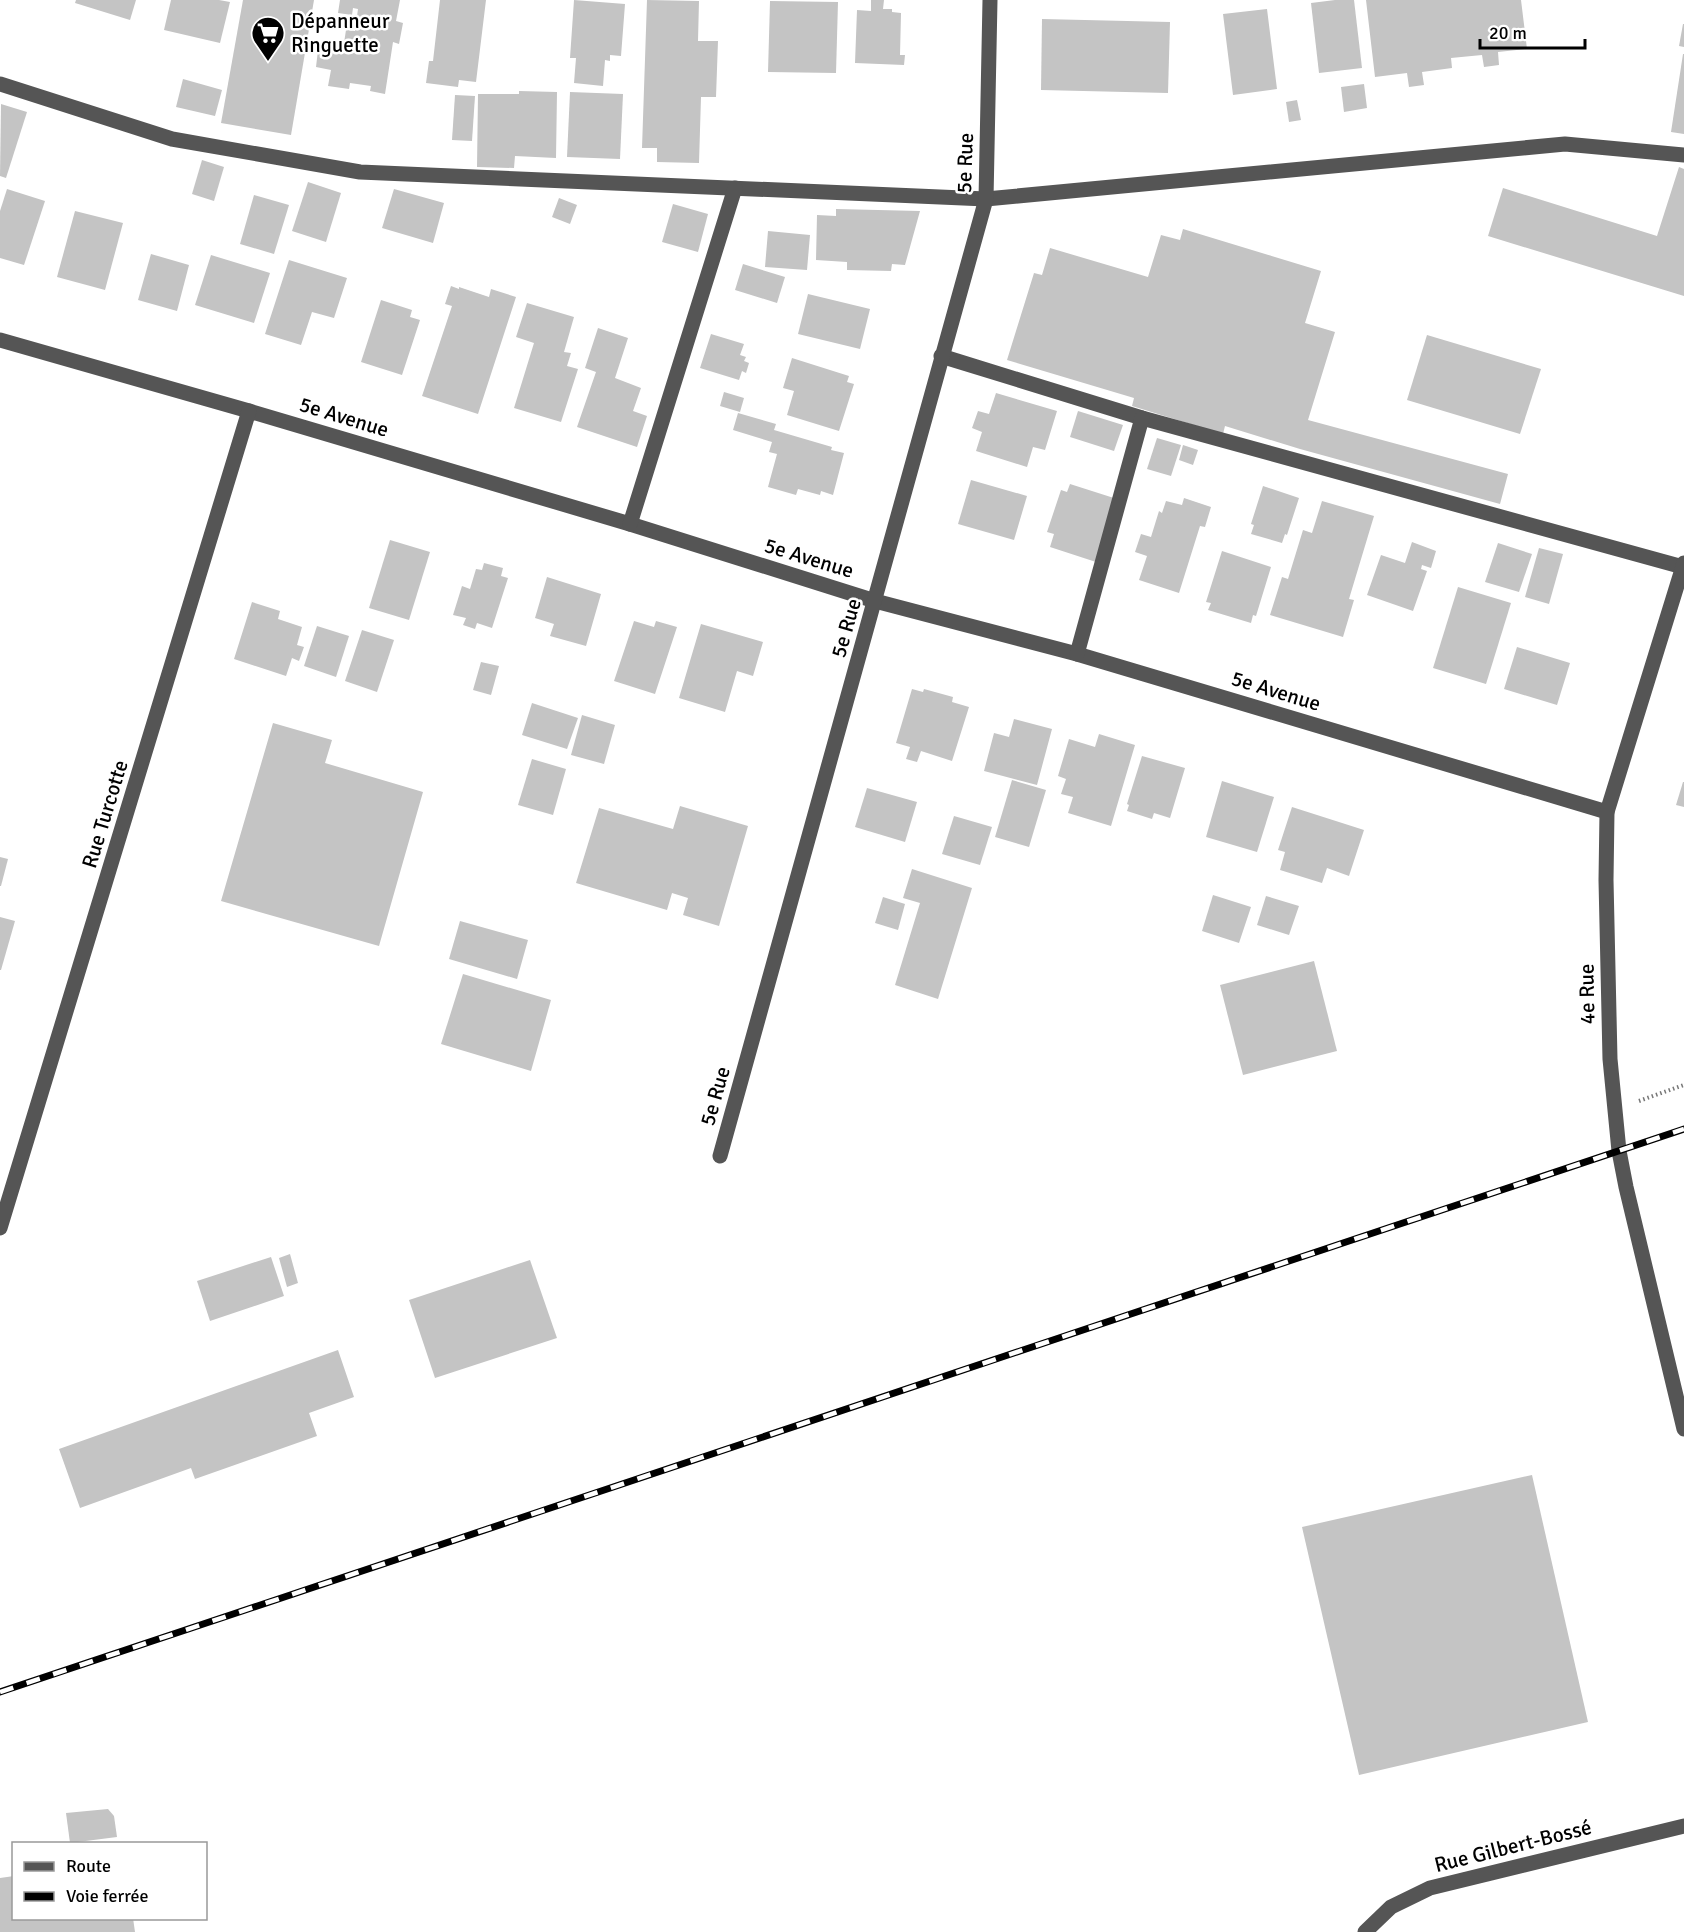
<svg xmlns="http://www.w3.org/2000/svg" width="1684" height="1932" font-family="Signika,sans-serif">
  <rect width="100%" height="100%" fill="#fff"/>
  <g fill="#c4c4c4">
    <path d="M76,0H136L130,20L75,3Z"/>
    <path d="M171,0H219L230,2L220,43L164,30Z"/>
    <path d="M243,0H314L291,135L221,123Z"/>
    <path d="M340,0H400L396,21L403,23L399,44L393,42L385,94L370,91L371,86L350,83L349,89L328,86L331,70L316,67L318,50L333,52L335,42L344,43L346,30L355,31L358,9L353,8L352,15L338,13Z"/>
    <path d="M440,0H486L476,82L459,80L458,87L426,83L429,61H433Z"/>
    <path d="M574,0L625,4L621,56L610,55V61L605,60L603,86L574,83L576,58H570Z"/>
    <path d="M647,0L699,1L698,41H718L716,97H701L699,163L657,162V148H642Z"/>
    <path d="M871,0H884L883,9H892V12L901,13L900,55H905L904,65L855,63L857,10L871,11Z"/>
    <path d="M1335,0H1354L1362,68L1319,73L1311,3Z"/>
    <path d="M1366,0H1521L1527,49L1498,52L1499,65L1484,67L1482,55L1451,58L1452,68L1422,72L1424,85L1409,87L1407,73L1375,77Z"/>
    <path d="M770,1L838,2L836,73L768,72Z"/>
    <path d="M1267,9L1277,89L1233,95L1223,14Z"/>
    <path d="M1042,19L1170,22L1168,93L1041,90Z"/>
    <path d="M1683,24H1684V47L1679,46Z"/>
    <path d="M1683,54H1684V134L1671,132Z"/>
    <path d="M183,79L222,90L215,116L176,107Z"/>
    <path d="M1364,84L1367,108L1344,112L1341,87Z"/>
    <path d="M519,91L557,92L556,158L515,156L514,168L477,167L478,94H519Z"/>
    <path d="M570,92L623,94L620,159L567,157Z"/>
    <path d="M455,95L475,96L472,141L452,140Z"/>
    <path d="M1297,100L1301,120L1289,122L1286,102Z"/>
    <path d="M1,104L27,112L6,178L0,176Z"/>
    <path d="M202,160L224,167L214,201L192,194Z"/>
    <path d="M1679,167L1684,169V296L1488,236L1503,188L1657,236Z"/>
    <path d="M308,182L341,193L326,242L292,231Z"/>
    <path d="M7,189L45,201L24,265L0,258V211Z"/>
    <path d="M394,189L444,203L433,243L382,228Z"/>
    <path d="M254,195L289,205L274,254L240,244Z"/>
    <path d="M559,198L577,205L570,224L552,217Z"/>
    <path d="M673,204L708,214L698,252L662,242Z"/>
    <path d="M836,209L920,211L905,265L892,264L891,271L847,270V262L816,260L817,215L836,216Z"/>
    <path d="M75,211L123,223L105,290L57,277Z"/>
    <path d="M1183,229L1321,271L1305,323L1335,332L1308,420L1508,474L1500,504L1300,449L1225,426L1223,434L1132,406L1134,398L1007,360L1034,273L1042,275L1050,248L1148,277L1161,235L1180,240Z"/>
    <path d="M768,231L810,235L807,270L765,267Z"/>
    <path d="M151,254L189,265L177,311L138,300Z"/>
    <path d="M211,255L270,273L254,323L195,305Z"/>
    <path d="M289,260L347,278L334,318L312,312L301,345L265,334Z"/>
    <path d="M743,264L785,277L777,303L735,290Z"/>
    <path d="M451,286L459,289V287L489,297L491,289L516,297L478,414L422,396L452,306L445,304Z"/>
    <path d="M808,294L870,309L860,349L798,334Z"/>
    <path d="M381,300L412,310L410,317L420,320L402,375L361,362Z"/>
    <path d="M527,303L574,317L564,352L571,353L567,366L578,369L561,422L514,408L534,343L516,337Z"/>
    <path d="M598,328L628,338L615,378L641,388L633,411L647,416L637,447L577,427L596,372L585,368Z"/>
    <path d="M711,334L744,344L740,355L746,357L744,361L749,363L746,373L742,371L739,380L700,368Z"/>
    <path d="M1427,335L1541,369L1520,434L1407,400Z"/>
    <path d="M792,358L849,376L847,382L854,384L839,431L787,415L794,391L783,388Z"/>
    <path d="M724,392L744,398L740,412L720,406Z"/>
    <path d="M996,393L1057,411L1045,450L1033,447L1027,467L976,451L982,432L972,428L978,411L989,414Z"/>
    <path d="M1078,411L1123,425L1114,451L1070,437Z"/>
    <path d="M738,413L776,424L774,430L832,447L831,450L844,453L833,495L821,491L820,495L798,489L796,495L768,487L777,454L769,452L772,442L733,430Z"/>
    <path d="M1157,438L1181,445L1171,476L1147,469Z"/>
    <path d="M1183,445L1198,450L1193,465L1179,460Z"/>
    <path d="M971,480L1027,496L1014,540L958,524Z"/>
    <path d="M1070,484L1117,499L1096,562L1050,547L1054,534L1047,532L1061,490L1067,492Z"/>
    <path d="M1263,486L1299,498L1287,535L1285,534L1282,543L1251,534L1254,525L1251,524Z"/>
    <path d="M1184,498L1211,507L1205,527L1200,526L1179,593L1139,580L1147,556L1135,552L1141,534L1151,537L1159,511L1162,513L1166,501L1182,505Z"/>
    <path d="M1322,501L1374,516L1349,599L1354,600L1343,637L1270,615L1282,577L1288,579L1303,530L1312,533Z"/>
    <path d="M390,540L430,552L409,620L369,608Z"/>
    <path d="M1412,542L1436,551L1431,568L1422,565L1421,569L1427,571L1413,611L1367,595L1381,555L1405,563Z"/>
    <path d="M1498,543L1532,554L1519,592L1485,582Z"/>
    <path d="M1539,548L1563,554L1549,604L1525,597Z"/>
    <path d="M1222,551L1271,567L1256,616L1253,615L1251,623L1208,610L1211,603L1206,602Z"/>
    <path d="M484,563L503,568L501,576L508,578L492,628L477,623L475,629L463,625L466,618L453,615L462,586L470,589L476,569L482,570Z"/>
    <path d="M547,577L601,594L586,646L550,636L554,624L535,618Z"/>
    <path d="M1458,587L1511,603L1486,684L1433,668Z"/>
    <path d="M252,602L280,611L278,619L302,627L297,645L304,647L299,661L292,658L286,676L234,659Z"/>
    <path d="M634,621L654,627L656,621L677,627L655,694L614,681Z"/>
    <path d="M701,624L763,642L753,676L737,671L725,712L679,698Z"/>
    <path d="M317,626L349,636L336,677L304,666Z"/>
    <path d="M362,630L394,640L377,692L345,681Z"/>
    <path d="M1517,647L1570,663L1557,705L1504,689Z"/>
    <path d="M481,662L499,666L491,695L473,690Z"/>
    <path d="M912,689L923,692L924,689L953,697L952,702L969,707L952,761L921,751L917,762L906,759L910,747L896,743Z"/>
    <path d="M532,703L578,718L567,749L522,735Z"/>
    <path d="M582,715L615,725L604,764L571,755Z"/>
    <path d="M1014,719L1052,729L1037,785L984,771L994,733L1009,737Z"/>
    <path d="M273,723L332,740L325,763L423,792L379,946L221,901Z"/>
    <path d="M1099,734L1135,745L1111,826L1068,813L1073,797L1061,794L1066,779L1058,776L1069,739L1095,747Z"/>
    <path d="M1142,756L1185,768L1170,818L1154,813L1152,819L1127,811L1129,805L1127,804Z"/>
    <path d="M532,759L566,769L553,815L518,805Z"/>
    <path d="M1012,780L1046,790L1029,847L995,837Z"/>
    <path d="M1222,781L1274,797L1257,852L1206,837Z"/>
    <path d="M1683,782H1684V807L1676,805Z"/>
    <path d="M867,788L917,802L905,842L855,827Z"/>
    <path d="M680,806L748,826L719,926L683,915L688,898L672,893L667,910L576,883L599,808L673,829Z"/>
    <path d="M1292,807L1364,830L1349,876L1327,868L1322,883L1280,870L1285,852L1278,850Z"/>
    <path d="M954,816L992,827L980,865L942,854Z"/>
    <path d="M0,857L8,859L1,886H0Z"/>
    <path d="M912,869L972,888L938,999L895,985L920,903L903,898Z"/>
    <path d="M1213,895L1251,907L1239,943L1202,931Z"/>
    <path d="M1266,896L1299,906L1289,935L1257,925Z"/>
    <path d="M883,897L905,904L898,930L875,923Z"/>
    <path d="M0,917L15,921L1,970H0Z"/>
    <path d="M460,921L528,940L517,979L449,959Z"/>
    <path d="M1314,961L1337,1051L1243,1075L1220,985Z"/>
    <path d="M463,974L551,1000L531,1071L441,1044Z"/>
    <path d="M290,1254L298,1283L287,1287L279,1258Z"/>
    <path d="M271,1257L284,1296L210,1321L197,1281Z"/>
    <path d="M530,1260L557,1338L435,1378L409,1300Z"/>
    <path d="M338,1350L354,1397L309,1413L317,1436L195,1479L191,1468L80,1508L59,1449Z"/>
    <path d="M1532,1475L1588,1722L1359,1775L1302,1527Z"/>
    <path d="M108,1809L114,1816L117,1837L70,1843L66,1813Z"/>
    <path d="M14,1876V1918H133L135,1932H0V1878Z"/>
  </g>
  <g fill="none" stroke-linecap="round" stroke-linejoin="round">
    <path stroke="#777" stroke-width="4" stroke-dasharray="1.5 3" stroke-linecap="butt" d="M1639,1101L1684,1085"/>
    <g stroke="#555" stroke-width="15">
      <path d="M0,84L172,139L360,172L986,199L1565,144L1684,155"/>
      <path d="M0,340L249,411L630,524L875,601L1077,654L1607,812"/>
      <path d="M941,356L1142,418L1683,567"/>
      <path d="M630,524L735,188"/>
      <path d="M1684,563L1607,812L1606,880L1610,1059L1619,1151L1626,1187L1684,1429"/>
      <path d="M1077,654L1142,418"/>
      <path d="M720,1156L986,199L990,0"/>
      <path d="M0,1228L249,411"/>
      <path d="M1365,1932L1391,1907L1430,1888L1684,1826"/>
    </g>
    <defs>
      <path id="rail" d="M0,1692L1684,1129"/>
    </defs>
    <use href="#rail" stroke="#000" stroke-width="7"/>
    <use href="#rail" stroke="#fff" stroke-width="4.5" stroke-dasharray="14" stroke-linecap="butt"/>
  </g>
  <defs>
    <symbol id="supermarket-pin" viewBox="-11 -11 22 30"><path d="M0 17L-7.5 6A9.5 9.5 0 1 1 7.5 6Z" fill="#000" stroke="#fff"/><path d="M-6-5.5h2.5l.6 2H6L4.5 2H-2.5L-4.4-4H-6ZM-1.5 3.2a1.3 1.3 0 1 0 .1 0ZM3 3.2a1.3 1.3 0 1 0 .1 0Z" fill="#fff"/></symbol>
  </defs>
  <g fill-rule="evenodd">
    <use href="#supermarket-pin" x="249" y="14" width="38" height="52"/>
  </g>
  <g text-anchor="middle" stroke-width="5" stroke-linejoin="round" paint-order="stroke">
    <g font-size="21" fill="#000" stroke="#fff" text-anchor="start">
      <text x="291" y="28">Dépanneur<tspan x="291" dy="24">Ringuette</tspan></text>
    </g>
    <g font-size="21" fill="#000" stroke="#fff">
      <text transform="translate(965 163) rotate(-88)" y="7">5e Rue</text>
      <text transform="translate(344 417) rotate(17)" y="7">5e Avenue</text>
      <text transform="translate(809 558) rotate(17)" y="7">5e Avenue</text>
      <text transform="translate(846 628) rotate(-74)" y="7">5e Rue</text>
      <text transform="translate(1276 691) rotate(17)" y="7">5e Avenue</text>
      <text transform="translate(105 814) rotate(-73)" y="7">Rue Turcotte</text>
      <text transform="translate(1587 994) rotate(-91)" y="7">4e Rue</text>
      <text transform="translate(715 1096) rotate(-74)" y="7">5e Rue</text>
      <text transform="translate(1513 1846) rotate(-14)" y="7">Rue Gilbert-Bossé</text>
    </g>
  </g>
  <rect x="12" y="1842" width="195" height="78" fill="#ffffff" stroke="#999999" stroke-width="1.5"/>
  <rect x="24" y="1862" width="30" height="9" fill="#555555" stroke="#999999" stroke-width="1.5"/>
  <text x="66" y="1872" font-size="18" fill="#000000">Route</text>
  <rect x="24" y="1892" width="30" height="9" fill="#000000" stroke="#999999" stroke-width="1.5"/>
  <text x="66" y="1902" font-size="18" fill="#000000">Voie ferrée</text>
  <path d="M1480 39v9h105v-9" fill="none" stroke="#000000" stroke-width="3"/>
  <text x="1489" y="39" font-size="18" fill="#000000" stroke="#ffffff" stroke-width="4.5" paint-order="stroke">20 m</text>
</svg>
